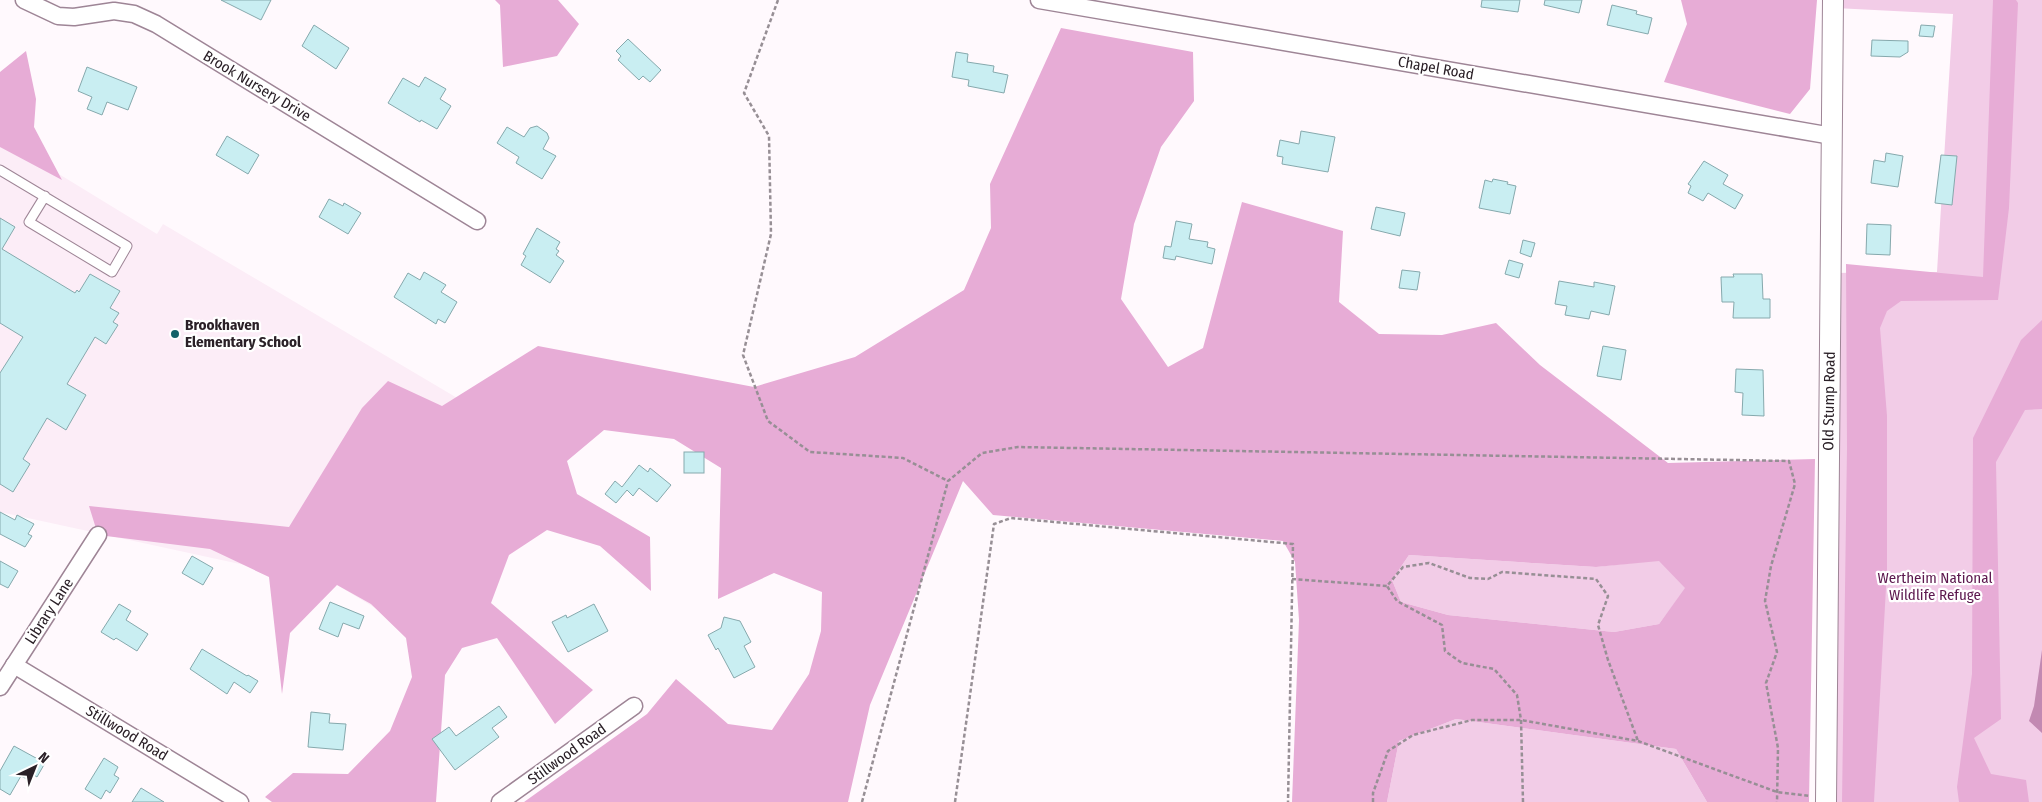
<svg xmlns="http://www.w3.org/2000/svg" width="2042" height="802" font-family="'Fira Sans Condensed',sans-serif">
  <rect width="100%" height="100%" fill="#fff9fd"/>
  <path fill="#fcedf7" d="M0,138L157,234L163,224L518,434L415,632L337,585L0,512Z"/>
  <g fill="#f2cce7">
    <path d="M1835,0H2042V802H1827L1828,273L1937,272L1953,14L1835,8Z"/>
    <path d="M1409,555L1596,567L1659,560L1686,588L1659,624L1614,632L1448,615L1401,602L1392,580Z"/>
    <path d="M1456,719L1676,749L1707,802H1387L1399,741Z"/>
  </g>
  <g fill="#e7acd6" fill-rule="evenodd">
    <path d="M495,0H558L579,24L557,56L503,67L500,5Z"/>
    <path d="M1681,0H1817L1810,89L1790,114L1664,82L1687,24Z"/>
    <path d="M1993,0H2016L2018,3L2009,208L1998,300L1901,301L1887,311L1880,328L1887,416V570L1874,802H1842L1847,448L1846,264L1983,277Z"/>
    <path d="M1061,28L1193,52L1194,101L1161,147L1134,224L1121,299L1168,367L1203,348L1242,202L1343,231L1339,302L1379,334L1442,335L1496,323L1540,365L1668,463L1815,459L1809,802H1707L1676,749L1456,719L1399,741L1387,802H1292L1299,620L1295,562L1283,541L993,515L963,481L870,705L848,802H524L647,714L676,679L728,724L772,730L809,674L821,631L822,592L774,573L718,599L721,468L674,439L604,430L567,461L577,494L650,537L651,591L600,546L547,530L509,555L491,603L593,690L555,724L497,638L462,648L445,675L436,802H272L265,797L293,773L348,774L390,731L412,677L406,638L371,604L337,585L290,633L282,694L269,577L210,549L98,535L89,506L289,527L362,408L388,381L442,406L538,346L754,387L855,357L964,290L991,228L990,184ZM1409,555L1596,567L1659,561L1685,588L1659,624L1614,632L1448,615L1401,602L1392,580Z"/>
    <path d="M26,51L36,99L34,127L62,180L0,147V72Z"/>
    <path d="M2042,320V409L2025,410L1996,462L2001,719L1974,738L1991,774L2026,780L2029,802H1959L1957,787L1972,674L1973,438L2021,340Z"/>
  </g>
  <path fill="#c289b2" d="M2042,650V733L2029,721L2034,706Z"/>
  <g fill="#c9eef2" stroke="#86a9ad">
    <path d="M221,0H271L261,20Z"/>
    <path d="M1482,0H1520L1518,12L1481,7Z"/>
    <path d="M1545,0H1582L1579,13L1544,5Z"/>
    <path d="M1612,5L1637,11L1636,14L1652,18L1648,34L1607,25Z"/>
    <path d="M314,25L349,48L336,69L302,46Z"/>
    <path d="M1921,25L1935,26L1933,37L1919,36Z"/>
    <path d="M628,39L661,70L650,82L643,76L639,80L618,60L621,56L616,51Z"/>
    <path d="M1872,40L1908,41V52L1900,57L1871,56Z"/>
    <path d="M956,52L968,54L967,62L994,66L993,72L1008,75L1004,93L968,86L969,80L952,77Z"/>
    <path d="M87,67L137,87L128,110L107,102L102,115L87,109L92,97L78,91Z"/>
    <path d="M425,77L446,89L440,99L451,106L437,129L421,120L420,122L388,103L403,78L419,87Z"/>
    <path d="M537,126L547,133L549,138L543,149L556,156L542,179L516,163L519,157L497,143L507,127L524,137L530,128Z"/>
    <path d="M1301,131L1335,137L1328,172L1282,164L1283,157L1277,156L1280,140L1299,144Z"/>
    <path d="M227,136L259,155L248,174L216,155Z"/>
    <path d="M1886,153L1903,156L1898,187L1871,183L1874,160L1885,162Z"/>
    <path d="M1941,155L1957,156L1952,205L1935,203Z"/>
    <path d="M1704,161L1728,175L1723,184L1743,195L1735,209L1708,193L1703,201L1688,193L1691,186L1688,184Z"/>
    <path d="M1493,179L1508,182L1507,184L1516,186L1510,214L1479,208L1485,180L1492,182Z"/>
    <path d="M329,199L343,206L344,203L361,213L348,234L319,217Z"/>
    <path d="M1376,207L1405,213L1400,236L1371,229Z"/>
    <path d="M0,218L15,227L2,249L75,293L77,290L79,292L90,274L120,291L110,308L119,313L113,322L118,325L106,344L95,337L67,384L86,395L66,430L47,418L23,459L30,464L13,492L0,484V373L23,337L0,323Z"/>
    <path d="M1176,221L1192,224L1189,239L1208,242L1207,247L1215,249L1212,264L1176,256L1175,260L1163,258L1165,246L1171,247Z"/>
    <path d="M1867,224L1891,225L1890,255L1866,254Z"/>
    <path d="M537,228L560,242L556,249L559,251L556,255L564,261L550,283L521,265L526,256L523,254Z"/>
    <path d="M1523,240L1535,243L1531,257L1520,253Z"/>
    <path d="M1509,260L1523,264L1519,278L1505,274Z"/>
    <path d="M1402,270L1420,272L1417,290L1399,288Z"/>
    <path d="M424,272L446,285L441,292L457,302L445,323L438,319L436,324L394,297L408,273L420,280Z"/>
    <path d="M1733,274H1762L1763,299H1770V318H1733L1734,302H1722L1721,277H1734Z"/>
    <path d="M1559,281L1594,287V282L1615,286L1609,315L1591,311L1589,319L1565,315L1567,306L1555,304Z"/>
    <path d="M1603,346L1626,350L1621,380L1597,376Z"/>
    <path d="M1736,369L1763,370L1764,416L1742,415L1743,393L1735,392Z"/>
    <rect x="684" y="452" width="20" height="21"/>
    <path d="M639,465L648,472L650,468L671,485L657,502L639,488L633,496L627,490L616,503L605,494L615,481L622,487Z"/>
    <path d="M0,512L15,520L17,515L34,524L28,534L32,536L25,547L0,534Z"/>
    <path d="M192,556L213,568L203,585L182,573Z"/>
    <path d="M0,561L18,571L8,588L0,584Z"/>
    <path d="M330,602L364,616L359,629L343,623L338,637L319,629Z"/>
    <path d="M119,604L131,611L126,620L148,634L137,651L116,638L114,640L101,632Z"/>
    <path d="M594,604L608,631L568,652L552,622L566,615L567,618Z"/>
    <path d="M724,617L740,621L751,642L744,646L755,667L734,678L718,648L716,650L708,635L721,628Z"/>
    <path d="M202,649L247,676L248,675L258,681L250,693L234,682L227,694L190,669Z"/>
    <path d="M499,706L507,717L492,728L499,737L455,770L432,739L449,727L456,736Z"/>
    <path d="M311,712L330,714L329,723L346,724L343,750L308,747Z"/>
    <path d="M14,746L45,763L37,777L31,773L27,779L21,776L10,795L0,789V771Z"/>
    <path d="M104,758L118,767L114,775L119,778L110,793L106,790L101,799L85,789Z"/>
    <path d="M141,788L164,802H132Z"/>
  </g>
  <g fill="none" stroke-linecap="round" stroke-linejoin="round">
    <defs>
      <path id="service" d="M0,170L127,246L112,272L29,222L45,196"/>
      <g id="minor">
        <path d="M24,0L58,16L74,17L114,11L134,14L156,24L477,221"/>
        <path d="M1039,0L1832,136"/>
        <path d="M14,665L240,802"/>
        <path d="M0,687L98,535"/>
        <path d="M500,802L634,706"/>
      </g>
      <path id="tertiary" d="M1826,802L1833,0"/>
    </defs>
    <use href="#service" stroke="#9e8596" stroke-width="11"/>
    <use href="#minor" stroke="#9e8596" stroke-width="19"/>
    <use href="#tertiary" stroke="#9e8596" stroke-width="22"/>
    <g stroke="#978f95" stroke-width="2.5" stroke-dasharray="4 2.5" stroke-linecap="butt">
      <path d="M778,0L744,93L769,136L771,234L743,355L768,421L810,452L903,458L948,481"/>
      <path d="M1292,579L1387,586"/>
      <path d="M862,802L948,481L982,453L1018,447L1789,461L1795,484L1771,566L1765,601L1777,652L1766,683L1778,748L1777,802"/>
      <path d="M955,802L994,524L1011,518L1293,544L1288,802"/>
      <path d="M1373,802V793L1388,751L1413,735L1472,720H1521L1638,741L1777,792L1810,796"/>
      <path d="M1523,802L1521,720L1517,695L1494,669L1462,663L1445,651L1442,625L1397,601L1387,586L1403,567L1429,563L1470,578L1488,579L1502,572L1596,579L1608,596L1598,625L1608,660L1638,741"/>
    </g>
    <use href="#service" stroke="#fff" stroke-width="9"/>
    <use href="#minor" stroke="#fff" stroke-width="16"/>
    <use href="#tertiary" stroke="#fff" stroke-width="20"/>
  </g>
  <circle fill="#136269" stroke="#fff" stroke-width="2" cx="175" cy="334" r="5"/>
  <g text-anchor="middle" stroke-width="4.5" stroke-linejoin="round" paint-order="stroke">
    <g font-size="15" fill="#2a2027" stroke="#fff">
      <text transform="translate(1436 68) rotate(10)" y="5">Chapel Road</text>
      <text transform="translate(257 86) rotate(31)" y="5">Brook Nursery Drive</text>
      <text transform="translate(1829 401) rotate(-89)" y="5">Old Stump Road</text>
      <text transform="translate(49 611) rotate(-57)" y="5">Library Lane</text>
      <text transform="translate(127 733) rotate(31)" y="5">Stillwood Road</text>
      <text transform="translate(567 754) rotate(-36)" y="5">Stillwood Road</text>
    </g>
    <g font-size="15" font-weight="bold" fill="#2a2027" stroke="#fff" text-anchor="start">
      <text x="185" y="330">Brookhaven<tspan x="185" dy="17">Elementary School</tspan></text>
    </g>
    <g font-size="15" fill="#5c184e" stroke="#fff">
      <text x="1935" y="583">Wertheim National<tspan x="1935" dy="17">Wildlife Refuge</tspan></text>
    </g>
  </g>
  <g transform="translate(35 767) rotate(43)" stroke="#ffffff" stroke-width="4" paint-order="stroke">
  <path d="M0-4L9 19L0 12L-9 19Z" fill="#2a2027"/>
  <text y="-8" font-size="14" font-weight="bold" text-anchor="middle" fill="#2a2027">N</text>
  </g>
</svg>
